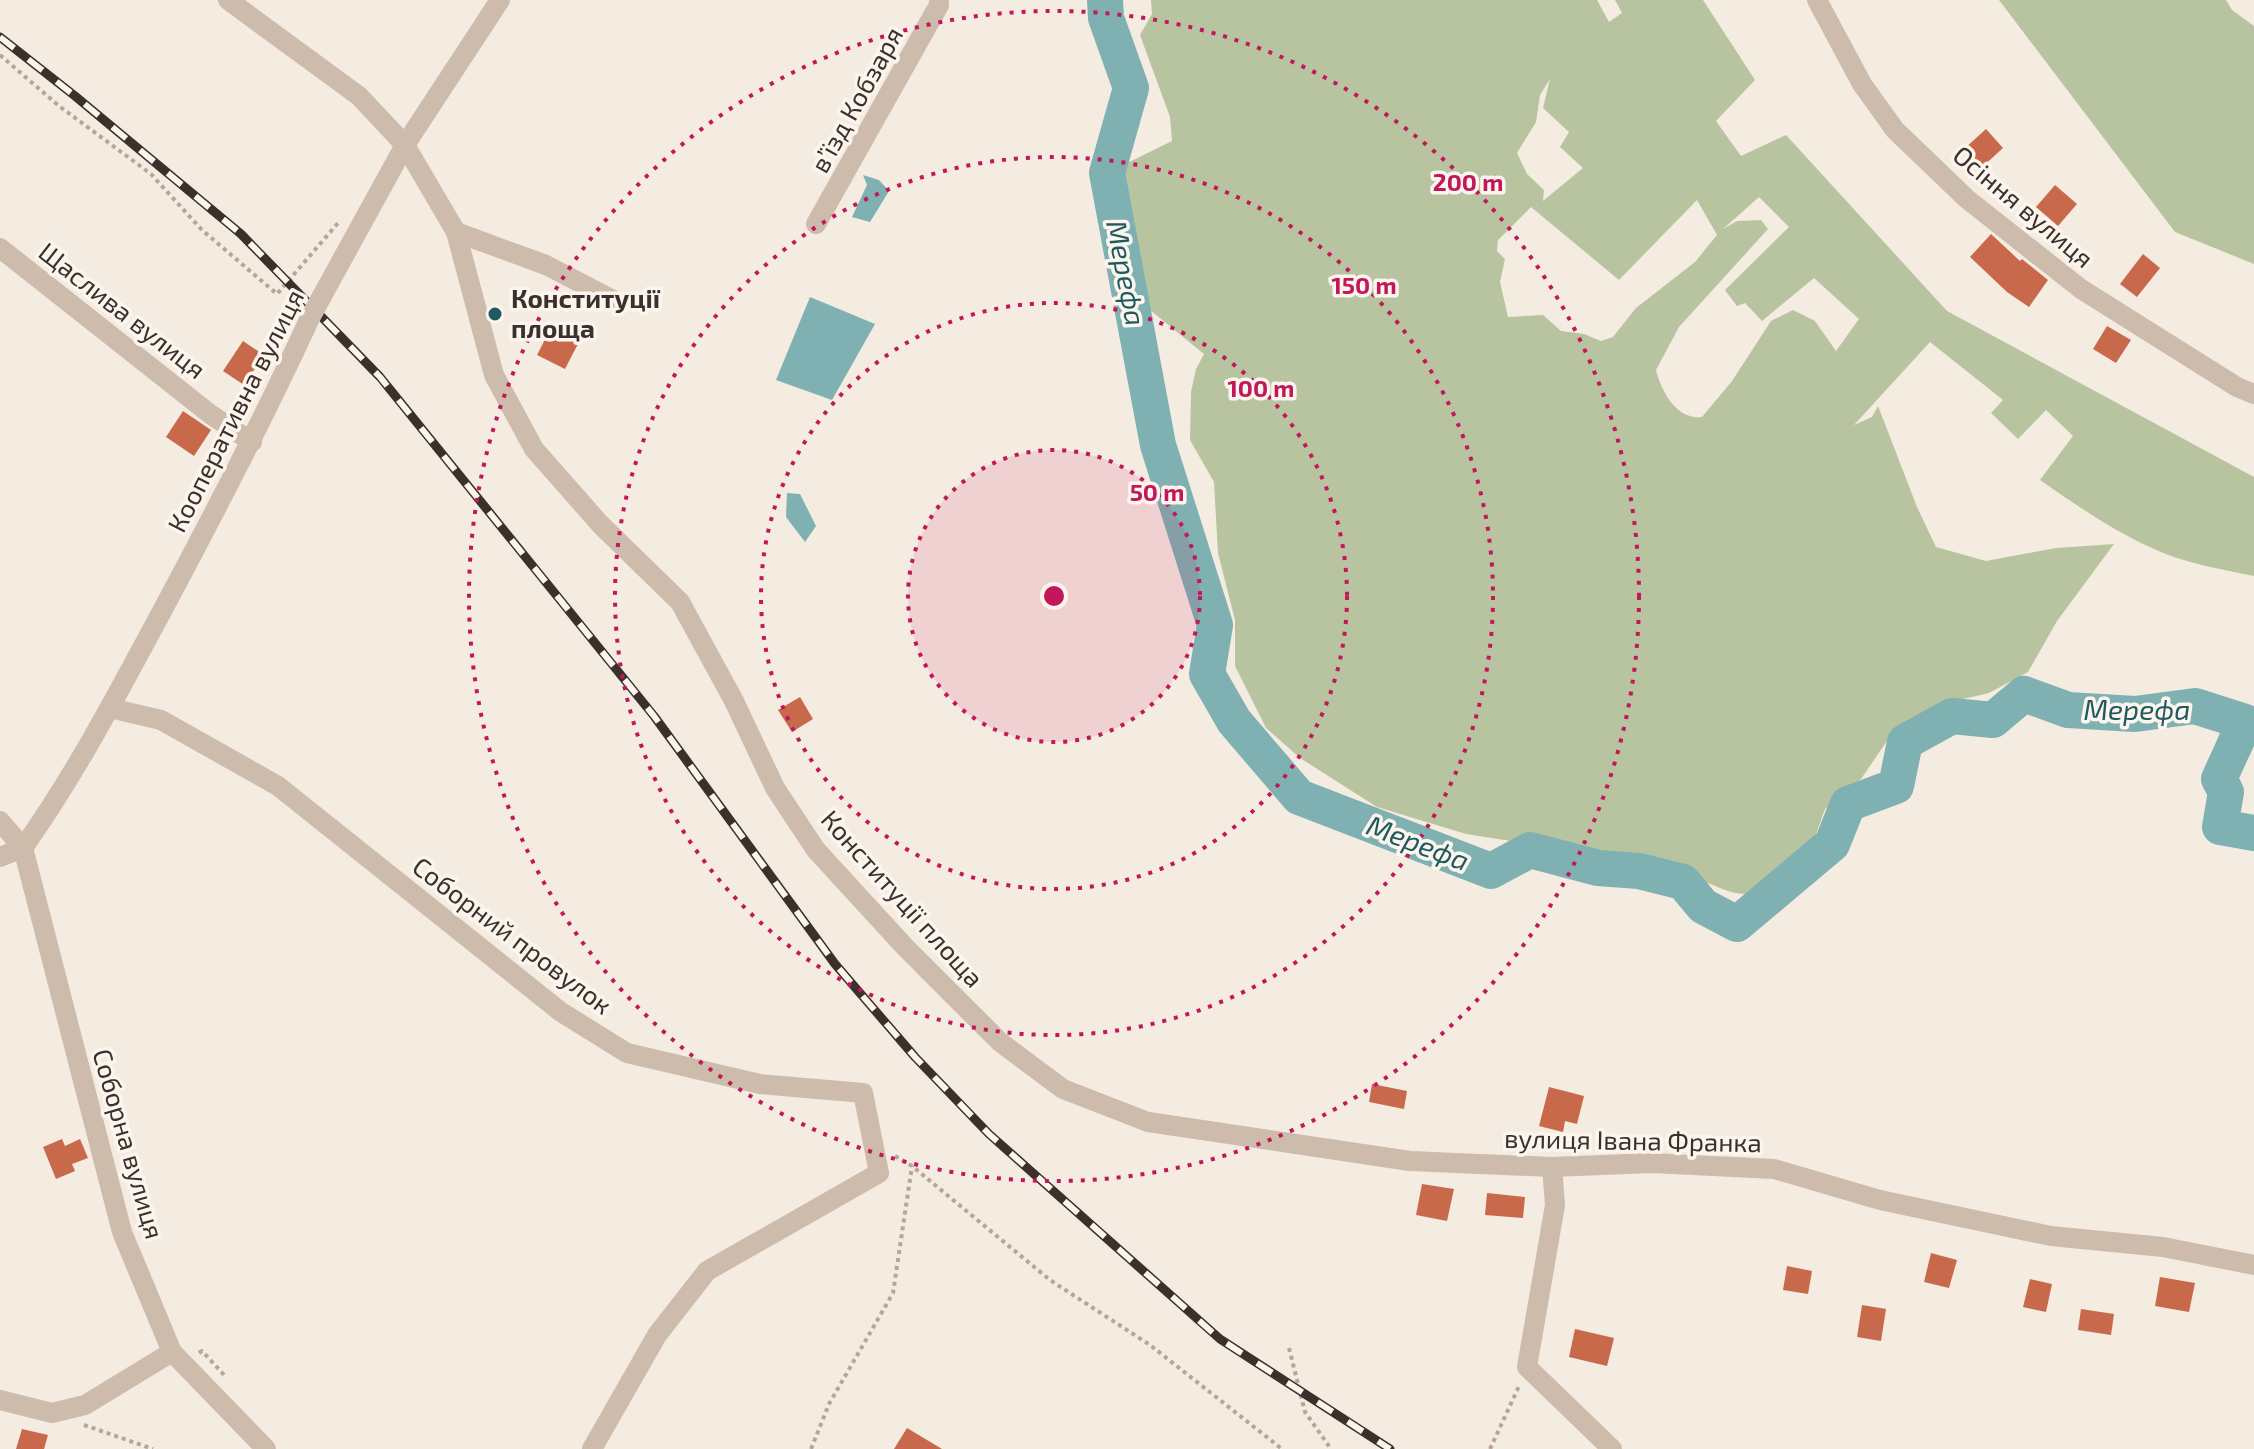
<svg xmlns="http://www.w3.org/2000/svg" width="2254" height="1449" font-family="'Exo 2',sans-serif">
  <rect width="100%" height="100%" fill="#f4ebe1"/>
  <g fill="#b8c4a0" fill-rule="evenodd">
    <path d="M1151,0H1597L1609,22L1622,13L1615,0H1703L1755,80L1716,121L1741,156L1786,135L1947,311L2254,477V576C2220,569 2183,563 2152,548C2112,530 2076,505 2040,480L2073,436L2046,410L2018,439L1991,413L2003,400L1930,342L1854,425L1872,417L1878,406L1917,507L1936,547L1986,561L2056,548L2114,544L2057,621L2028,672L1989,693L1946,703L1887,741L1861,779L1825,809L1810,851L1756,895C1749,894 1742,894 1735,893C1717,889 1703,876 1683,882L1645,857L1623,856L1557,842L1511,841L1466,834L1377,807L1300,758L1266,728L1235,666V620L1218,553L1214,482L1190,440L1191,392L1196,369L1204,354L1150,310L1127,245L1120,198L1107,173L1172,141L1170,117L1140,35L1152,14ZM1550,79L1543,108L1569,132L1560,147L1583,168L1543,201L1544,190L1527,174L1517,153L1536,122L1540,95ZM1759,197L1789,227L1725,290L1737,306L1745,303L1762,321L1814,278L1859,319L1836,351L1815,321L1793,310L1771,321L1732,381L1702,417C1677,420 1662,393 1656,370L1679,327L1768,229L1761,220L1737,221L1723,229ZM1697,200L1717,235L1695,262L1636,308L1613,337L1601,341L1584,334L1561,331L1543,315L1508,317L1500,282L1505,259L1497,251L1498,240L1531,207L1619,280Z"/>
    <path d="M1999,0H2226L2232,10L2254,26V264L2175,232Z"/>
  </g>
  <g fill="#7fb0b2">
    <path d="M863,175L879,180L889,191L870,222L852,217L867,185Z"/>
    <path d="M810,297L875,324L832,400L776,380Z"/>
    <path d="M787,493L800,494L816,526L805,542L786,517Z"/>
  </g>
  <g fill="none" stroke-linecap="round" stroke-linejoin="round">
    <path stroke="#7fb0b2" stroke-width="36" d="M1105,0L1106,18L1131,88L1107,173L1158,445L1215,625L1207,674L1234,721L1299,797L1491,871L1530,850L1598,868L1639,871L1683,882L1703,906L1737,924L1832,844L1848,804L1896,786L1905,742L1952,716L1993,720L2024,694L2068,710L2135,714L2195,706L2245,722L2219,779L2226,792L2220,827L2254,833"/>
  </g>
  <g fill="#c8694b">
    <path d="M1986,129L2003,148L1980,169L1963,150Z"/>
    <path d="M2055,185L2077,204L2058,226L2036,207Z"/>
    <path d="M1991,234L2020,261L2022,259L2048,280L2029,307L2007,292L1970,257Z"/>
    <path d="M2143,254L2160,268L2137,297L2120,284Z"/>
    <path d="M553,324L581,338L565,369L537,355Z"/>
    <path d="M2107,326L2131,340L2116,363L2093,349Z"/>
    <path d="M243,341L264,355L244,385L223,371Z"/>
    <path d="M183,411L211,430L194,456L166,437Z"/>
    <path d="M800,697L813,719L792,732L778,710Z"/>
    <path d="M1372,1084L1407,1091L1404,1109L1369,1102Z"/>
    <path d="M1549,1087L1584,1096L1577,1124L1565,1121L1563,1132L1539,1126Z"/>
    <path d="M62,1139L65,1146L80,1139L88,1158L72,1164L75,1171L56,1179L43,1147Z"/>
    <path d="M1422,1184L1454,1189L1447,1221L1416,1215Z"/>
    <path d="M1487,1193L1525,1197L1523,1218L1485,1215Z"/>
    <path d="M1931,1253L1957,1260L1949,1288L1924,1282Z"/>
    <path d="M1787,1266L1812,1271L1808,1294L1783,1290Z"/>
    <path d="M2160,1277L2195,1283L2189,1312L2155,1306Z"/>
    <path d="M2030,1279L2052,1284L2046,1312L2023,1307Z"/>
    <path d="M1862,1305L1886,1309L1881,1341L1857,1337Z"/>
    <path d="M2081,1309L2114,1314L2111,1335L2078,1330Z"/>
    <path d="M1575,1329L1614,1338L1607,1366L1569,1357Z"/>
    <path d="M907,1428L942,1449H894Z"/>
    <path d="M22,1429L48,1435L44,1449H16Z"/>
  </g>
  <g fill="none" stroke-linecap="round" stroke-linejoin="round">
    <g stroke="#b9a596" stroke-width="4" stroke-dasharray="4 4" stroke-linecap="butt">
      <path d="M0,55L59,106L151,174L202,230L277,294L338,223"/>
      <path d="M895,1156L912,1166L1050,1280L1150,1345L1282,1449"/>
      <path d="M1289,1348L1305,1412L1331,1449"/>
      <path d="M199,1353L202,1351L226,1377"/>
      <path d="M84,1425L153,1449"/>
      <path d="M811,1449L829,1404L893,1293L912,1166"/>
      <path d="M1490,1449L1520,1384"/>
    </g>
    <g stroke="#cdbbac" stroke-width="20">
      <path d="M228,0L359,96L405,145L456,232L494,375L534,449L600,524L680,602L734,701L775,788L816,850L905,947L1000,1042L1063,1089L1148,1122L1410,1161L1552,1167L1652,1163L1774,1169L1880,1200L2051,1236L2163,1247L2254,1265"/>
      <path d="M1817,0L1862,84L1895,130L1967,199L2081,289L2237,387L2254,394"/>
      <path d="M816,224L939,5V0"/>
      <path d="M456,232L546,265L617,302"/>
      <path d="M0,248L210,414L252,442"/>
      <path d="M322,296L405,145L500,0"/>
      <path d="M110,708L161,720L278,786L561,1012L627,1053L760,1084L863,1093L879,1173L707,1271L657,1335L592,1449"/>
      <path d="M0,821L23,848L122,1232L172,1352L266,1449"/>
      <path d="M23,848C76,773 118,693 161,613C213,516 263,420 309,320"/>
      <path d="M0,857L23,848"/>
      <path d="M1552,1167L1555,1205L1527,1367L1612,1449"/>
      <path d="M0,1400L52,1413L85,1405L172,1352"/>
    </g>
    <defs>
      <path id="rail" d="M0,37L75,96L241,234L380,377L654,716L835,964L915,1057L989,1134L1220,1339L1390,1449"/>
    </defs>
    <use href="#rail" stroke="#3b302b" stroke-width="9"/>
    <use href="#rail" stroke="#fbf5ee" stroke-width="6" stroke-dasharray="18" stroke-linecap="butt"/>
    <path stroke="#cdbbac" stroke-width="20" d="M309,320L322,296"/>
  </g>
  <circle cx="1054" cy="596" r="146" fill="#c2185b" fill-opacity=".12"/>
  <g fill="none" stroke="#c2185b" stroke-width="4" stroke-dasharray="4 8">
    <circle cx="1054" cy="596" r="146"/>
    <circle cx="1054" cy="596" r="293"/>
    <circle cx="1054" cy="596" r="439"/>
    <circle cx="1054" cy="596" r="585"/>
  </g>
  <circle fill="#1f5a5e" stroke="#fbf5ee" stroke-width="3" cx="495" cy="314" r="8"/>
  <g text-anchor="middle" stroke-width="7" stroke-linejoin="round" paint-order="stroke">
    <g font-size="26" fill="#3b302b" stroke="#fbf5ee">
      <text transform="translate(857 100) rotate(-61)" y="9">в’їзд Кобзаря</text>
      <text transform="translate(2023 207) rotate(40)" y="9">Осіння вулиця</text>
      <text transform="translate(122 311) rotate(38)" y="9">Щаслива вулиця</text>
      <text transform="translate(236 411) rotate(-63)" y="9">Кооперативна вулиця</text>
      <text transform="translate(902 899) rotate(48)" y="9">Конституції площа</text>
      <text transform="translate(512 936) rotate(37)" y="9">Соборний провулок</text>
      <text transform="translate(1633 1141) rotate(1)" y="9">вулиця Івана Франка</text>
      <text transform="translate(128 1144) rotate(74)" y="9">Соборна вулиця</text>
    </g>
    <g font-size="26" font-weight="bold" fill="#3b302b" stroke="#fbf5ee" text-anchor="start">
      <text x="511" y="308">Конституції<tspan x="511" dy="30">площа</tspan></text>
    </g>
    <g font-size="28" font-style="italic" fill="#1f5a5e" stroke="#fbf5ee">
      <text transform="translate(1126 273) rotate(79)" y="10">Мерефа</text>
      <text x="2137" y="720">Мерефа</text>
      <text transform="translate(1418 843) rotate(21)" y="10">Мерефа</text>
    </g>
  </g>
  <circle cx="1054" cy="596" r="12" fill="#c2185b" stroke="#fbf5ee" stroke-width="4"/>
  <g font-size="24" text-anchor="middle" font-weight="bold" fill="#c2185b" stroke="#fbf5ee" stroke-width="7" stroke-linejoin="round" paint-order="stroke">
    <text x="1468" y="191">200 m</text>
    <text x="1364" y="294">150 m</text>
    <text x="1261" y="397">100 m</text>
    <text x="1157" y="501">50 m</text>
  </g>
</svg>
